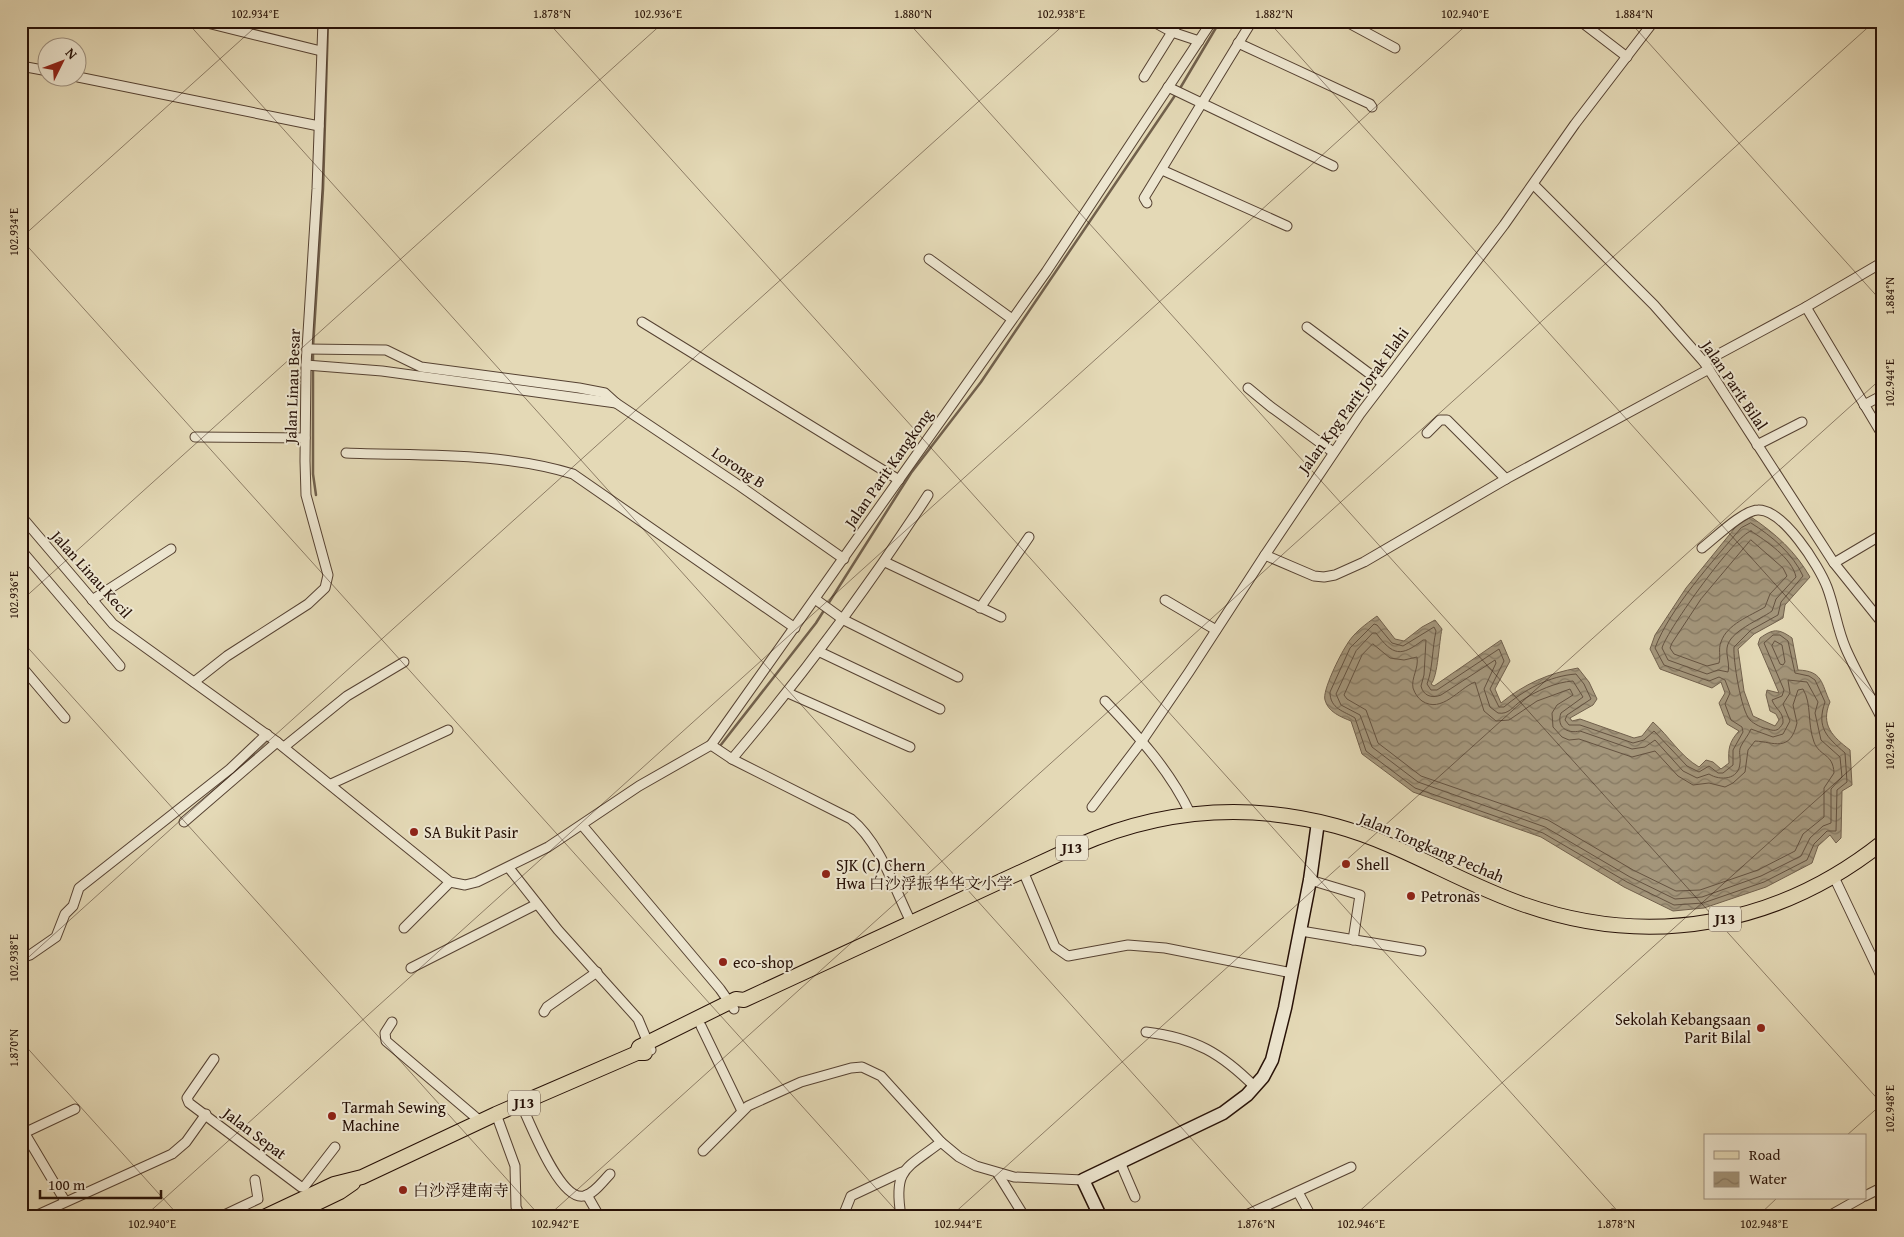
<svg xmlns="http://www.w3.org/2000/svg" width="1904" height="1237" font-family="'Gentium Book Plus','Noto Serif SC',serif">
  <defs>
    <pattern id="water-waves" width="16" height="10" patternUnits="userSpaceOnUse" patternTransform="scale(1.25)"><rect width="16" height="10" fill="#a3957a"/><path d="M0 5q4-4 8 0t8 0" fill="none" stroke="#857862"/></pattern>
  </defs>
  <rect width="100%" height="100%" fill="#e4d9b6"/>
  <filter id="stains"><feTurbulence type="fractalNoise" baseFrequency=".004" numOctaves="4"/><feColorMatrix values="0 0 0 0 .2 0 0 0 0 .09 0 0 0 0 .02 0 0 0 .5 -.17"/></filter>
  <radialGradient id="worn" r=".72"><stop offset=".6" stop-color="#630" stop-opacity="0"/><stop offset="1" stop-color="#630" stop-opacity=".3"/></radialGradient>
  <path fill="url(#water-waves)" stroke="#71604c" d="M1751,517C1776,534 1795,551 1810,577L1785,605L1783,618L1754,634L1738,649L1744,691L1753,716L1775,726L1779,720L1776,714L1770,711L1766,695L1767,690L1779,693L1758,644L1760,638C1773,629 1778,628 1792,638L1798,670C1823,671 1821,683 1830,702C1820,725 1833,737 1850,750L1852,785L1842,791L1841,838L1836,843L1830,835L1818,846L1812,863L1766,887L1704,908L1673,911L1624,887L1541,837L1413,792L1362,754L1351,721C1341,717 1328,712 1325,700C1322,691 1340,655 1346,646C1353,633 1366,624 1377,616L1395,639L1404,641L1422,627L1435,620L1442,629C1439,641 1438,677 1431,684L1434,686L1501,640L1510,661L1495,689L1501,703C1524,684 1549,673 1578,668L1589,682L1597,699L1593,705L1570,718L1572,721L1580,719L1634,738L1642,736L1653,722C1669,736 1680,756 1699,767L1706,760L1713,762L1721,769L1729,763C1728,749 1729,742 1739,731L1727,724L1719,703L1725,693L1721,682L1712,688L1660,669L1650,649L1655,635L1686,588L1738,524Z"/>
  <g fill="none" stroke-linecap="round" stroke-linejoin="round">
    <g stroke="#645240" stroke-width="1">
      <path d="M1751,523C1772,536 1793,554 1803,576L1781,602L1778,615L1751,630L1734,647C1733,660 1741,711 1750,720C1754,724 1762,728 1768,729C1776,732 1779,730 1783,723C1784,712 1775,709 1772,700L1782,696L1784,690L1764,643L1773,635H1780L1788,641L1795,673L1809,676L1815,680L1825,702C1816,728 1827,737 1845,753L1847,782L1837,790L1836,831H1827L1814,844L1807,860L1764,882L1703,903L1674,905L1627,882L1543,833L1415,788L1366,751L1355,718C1344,711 1330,709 1330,692L1350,648L1374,624L1377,625L1392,643L1403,646L1434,627L1436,631C1432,649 1433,668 1427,684L1431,690H1437L1499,649L1504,661L1490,689L1499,707H1504C1524,690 1549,676 1576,674L1584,684L1591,699L1567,715L1565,720L1569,725H1580L1633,743L1644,740L1654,731L1687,766L1699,772L1709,766L1718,773H1723L1733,765V750L1743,732L1742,727L1731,720L1725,704L1730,693L1725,680L1719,677L1709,681L1664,665L1655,648C1670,608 1713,561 1741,528Z"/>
      <path d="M1751,531C1766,541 1792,558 1796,577L1776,599L1772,611C1760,620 1729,631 1727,648C1726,656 1730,664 1728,672L1718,670L1707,674L1668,660L1662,648C1667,630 1736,534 1751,531Z"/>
      <path d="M1751,540L1783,568L1787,576L1770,594L1765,607C1750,616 1727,624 1721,642C1718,649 1721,656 1719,663L1707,666L1674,654L1670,648L1672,643L1701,599Z"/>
      <path d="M1373,633H1376C1393,656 1401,657 1423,640H1426L1424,675L1421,686C1423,695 1431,699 1441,695L1495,660L1496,663L1484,689L1490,707L1498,713C1509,715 1513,706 1521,701C1536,691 1556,682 1573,681L1583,697L1561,713C1556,727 1567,734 1580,731L1632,749L1645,747L1655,740L1683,771L1697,778L1709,774C1720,781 1739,780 1740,763C1741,757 1738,752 1741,746C1744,740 1748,736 1751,729L1773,737L1783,734L1790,721L1783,704L1790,693L1788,680L1807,682L1818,702L1815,713L1821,740L1840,757L1842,777L1831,789V823L1823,826L1810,838L1801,856L1761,876L1702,897L1675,899L1630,877L1545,827L1418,782L1372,747L1360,715L1341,705L1336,694L1356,651Z"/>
      <path d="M1775,641L1782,645L1785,662L1783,665L1780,664L1772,646Z"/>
      <path d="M1373,644L1390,658L1404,660L1417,657C1419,668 1411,678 1413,688C1415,694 1418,698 1422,701C1442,714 1459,688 1475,682L1484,711L1496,721L1509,720L1537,701L1570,689L1573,695L1557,705L1552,713L1553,727L1562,737L1569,740L1579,739L1632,757L1655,751L1678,776L1693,785L1709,783L1725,787L1733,783L1745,772L1748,750L1755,741C1774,742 1790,753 1797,723L1793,705L1798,690L1803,689C1812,704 1807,723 1814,742C1820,757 1833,753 1834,773L1824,788V817L1803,834L1795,851L1758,870L1700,890L1676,891L1633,870L1548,820L1421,776L1378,743L1366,710L1347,699L1344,695L1362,655Z"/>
    </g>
    <g stroke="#71604c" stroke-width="2.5">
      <path d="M1179,90L1220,21"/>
      <path d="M313,347L323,189L328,21"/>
      <path d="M313,352V474L316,495"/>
      <path d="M720,746L816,623L911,473L981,382L1176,94"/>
    </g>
    <defs>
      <g id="street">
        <path d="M199,21L321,51"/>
        <path d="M1152,21L1172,32L1199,41"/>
        <path d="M1345,21L1395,48"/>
        <path d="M1580,21L1627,57"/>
        <path d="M1238,43L1370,104L1372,107"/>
        <path d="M21,66L48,71"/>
        <path d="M78,77L319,126"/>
        <path d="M1144,77L1179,21"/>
        <path d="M1168,87L1333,166"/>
        <path d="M1162,170L1287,226"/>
        <path d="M1534,185L1654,305L1704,362L1834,563L1883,624"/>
        <path d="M1147,203L1144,198L1252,21"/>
        <path d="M929,259L1012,319"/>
        <path d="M1806,307L1883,436"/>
        <path d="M642,322L899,480"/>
        <path d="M1307,327L1382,383"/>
        <path d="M307,349L386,350L421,367L579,388L605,393L616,403L740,486L844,559"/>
        <path d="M1704,362L1806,307L1883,262"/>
        <path d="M306,365L382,371L616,403"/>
        <path d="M1248,388L1271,407L1333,452"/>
        <path d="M1864,405L1883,395"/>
        <path d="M1427,433L1440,420H1447L1506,479"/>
        <path d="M195,437L305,438"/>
        <path d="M1757,445L1802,422"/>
        <path d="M346,453C421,456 502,452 573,474L795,628"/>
        <path d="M21,516L113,624L277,742L450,882L465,885L477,882L548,847L639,786L711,745L1046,272L1212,21"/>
        <path d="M1702,548C1714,539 1743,510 1758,510C1783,509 1819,566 1827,587C1835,608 1837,629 1846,649C1857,674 1871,697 1883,721"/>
        <path d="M21,550L120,666"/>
        <path d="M1265,555L1314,576L1324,577L1335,575L1364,562L1506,479L1709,369"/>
        <path d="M885,562L1001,617"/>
        <path d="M1834,563L1883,534"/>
        <path d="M815,599L844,620L958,677"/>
        <path d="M92,600L171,549"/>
        <path d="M1165,600L1216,630"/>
        <path d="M980,608L1029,537"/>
        <path d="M820,652L940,709"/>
        <path d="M21,666L65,718"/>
        <path d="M194,682L227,656L308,604L325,588L328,575L306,495L305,461L306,365L317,189L323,21"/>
        <path d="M788,693L910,747"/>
        <path d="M1105,701C1138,736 1169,769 1190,813"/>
        <path d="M711,745L732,759L851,819C881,844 894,888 911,922"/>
        <path d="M284,747L347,696L404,662"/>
        <path d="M732,759C803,675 868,588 928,495"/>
        <path d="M331,784L448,730"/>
        <path d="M1092,807L1142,741L1189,672L1265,555L1360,414L1504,225L1575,124L1654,21"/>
        <path d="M184,822L277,742"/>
        <path d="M582,825L720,989L734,1009"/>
        <path d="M509,868L558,930L638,1019L651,1050"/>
        <path d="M1023,871L1055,947L1068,956L1128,945L1165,948L1292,973"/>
        <path d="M1834,877L1883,980"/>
        <path d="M1310,880L1360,895L1353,940"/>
        <path d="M404,928L450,882"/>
        <path d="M1301,931L1421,951"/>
        <path d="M21,958L30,955L56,937L65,914L73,906L79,888L230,769L267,734"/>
        <path d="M411,968L537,904"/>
        <path d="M544,1012L547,1007L597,972"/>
        <path d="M392,1022L385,1033L386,1041L480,1121"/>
        <path d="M701,1026L742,1111"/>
        <path d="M1146,1032C1195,1038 1221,1053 1255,1087"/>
        <path d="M214,1059L189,1095L187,1098L189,1103L301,1187H304L335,1147"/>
        <path d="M521,1104C530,1123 560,1202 584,1196C594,1194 603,1181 610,1174"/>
        <path d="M496,1114L515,1166L516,1207L520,1216"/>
        <path d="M21,1127L65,1201"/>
        <path d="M24,1133L75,1109"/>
        <path d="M703,1151L748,1106L801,1082L851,1068L862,1067L881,1076L941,1142L959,1157L976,1166L1014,1177L1083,1180"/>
        <path d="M1120,1162L1135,1197"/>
        <path d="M998,1174L1024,1216"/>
        <path d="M1298,1192L1311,1216"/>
        <path d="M587,1195L599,1216"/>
        <path d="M1865,1196L1883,1187"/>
        <path d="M1613,1214L1616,1216"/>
        <path d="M35,1216L172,1154L186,1142L206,1114"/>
        <path d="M222,1216L258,1199L255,1180"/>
        <path d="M843,1216L851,1196L902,1172"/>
        <path d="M901,1216C893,1168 906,1169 941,1142"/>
        <path d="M1244,1216L1351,1167"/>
        <path d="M1829,1216L1861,1198"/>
      </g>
      <path id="secondary" d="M1100,1216L1083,1180L1223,1113L1247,1095L1263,1077L1272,1060L1285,1008L1310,880L1318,822"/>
      <g id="primary">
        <path d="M637,1053L639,1047L736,999L744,1000L1077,846C1161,809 1247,802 1336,826C1402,844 1460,883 1525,905C1651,949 1779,925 1883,842"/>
        <path d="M266,1216L334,1184L362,1177L496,1114L637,1053H645"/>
        <path d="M290,1216L340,1192L353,1183"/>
      </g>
    </defs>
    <use href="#street" stroke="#564232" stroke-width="11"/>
    <use href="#secondary" stroke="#261006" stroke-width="15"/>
    <use href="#primary" stroke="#261006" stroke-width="16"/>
    <use href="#street" stroke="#ede6d0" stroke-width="9"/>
    <use href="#secondary" stroke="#ede6d0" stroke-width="12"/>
    <use href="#primary" stroke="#e4d9b6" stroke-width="14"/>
  </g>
  <path fill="none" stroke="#261006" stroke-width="1" stroke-opacity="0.45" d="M186,21L1261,1216M547,21L1622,1216M907,21L1883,1105M1268,21L1883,704M1629,21L1883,303M21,238L262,21M21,239L901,1216M21,601L665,21M21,640L540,1216M21,964L1068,21M21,1041L179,1216M1846,1136L1883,1103M145,1216L1471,21M548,1216L1875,21M951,1216L1883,377M1354,1216L1883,740M1758,1216L1777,1198"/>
  <g fill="#8f2418" stroke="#ede6d0" stroke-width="2">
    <circle cx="414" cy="832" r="5"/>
    <circle cx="1346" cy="864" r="5"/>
    <circle cx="826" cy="874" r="5"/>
    <circle cx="1411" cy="896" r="5"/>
    <circle cx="723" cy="962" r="5"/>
    <circle cx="1761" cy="1028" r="5"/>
    <circle cx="332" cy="1116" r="5"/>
    <circle cx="403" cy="1190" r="5"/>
  </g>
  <g text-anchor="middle" stroke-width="4" stroke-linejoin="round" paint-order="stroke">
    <g fill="#ede6d0" stroke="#625043" stroke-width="1">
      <rect x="1056" y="835.5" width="32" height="25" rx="4"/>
      <rect x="1709" y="906.5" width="32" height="25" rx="4"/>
      <rect x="508" y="1090.5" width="32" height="25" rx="4"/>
    </g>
    <g font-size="15" font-weight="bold" fill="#261006">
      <text x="1072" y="853">J13</text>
      <text x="1725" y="924">J13</text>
      <text x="524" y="1108">J13</text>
    </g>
    <g font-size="16" fill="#261006" stroke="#ede6d0">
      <text transform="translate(1735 385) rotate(56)" y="6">Jalan Parit Bilal</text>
      <text transform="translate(292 386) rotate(-88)" y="6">Jalan Linau Besar</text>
      <text transform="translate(1353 400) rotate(-54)" y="6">Jalan Kpg Parit Jorak Elahi</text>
      <text transform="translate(739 467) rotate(34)" y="6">Lorong B</text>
      <text transform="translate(888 468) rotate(-55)" y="6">Jalan Parit Kangkong</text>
      <text transform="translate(92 574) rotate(48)" y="6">Jalan Linau Kecil</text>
      <text transform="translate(1432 847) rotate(23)" y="6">Jalan Tongkang Pechah</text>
      <text transform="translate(255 1133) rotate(37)" y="6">Jalan Sepat</text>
    </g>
    <g font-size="16" fill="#261006" stroke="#ede6d0" text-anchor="start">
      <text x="424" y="838">SA Bukit Pasir</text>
      <text x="1356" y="870">Shell</text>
      <text x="836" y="871">SJK (C) Chern<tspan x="836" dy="18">Hwa 白沙浮振华华文小学</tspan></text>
      <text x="1421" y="902">Petronas</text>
      <text x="733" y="968">eco-shop</text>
      <text x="1751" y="1025" text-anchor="end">Sekolah Kebangsaan<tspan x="1751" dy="18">Parit Bilal</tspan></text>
      <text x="342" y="1113">Tarmah Sewing<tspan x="342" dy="18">Machine</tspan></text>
      <text x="413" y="1196">白沙浮建南寺</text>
    </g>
  </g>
  <rect width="1904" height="1237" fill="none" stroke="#e4d9b6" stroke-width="55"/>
  <rect x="1704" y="1134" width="162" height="65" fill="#ede6d0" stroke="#9d907f"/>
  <rect x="1714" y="1151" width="25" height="8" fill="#e4d9b6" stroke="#9d907f"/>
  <text x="1749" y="1160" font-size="15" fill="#261006">Road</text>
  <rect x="1714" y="1172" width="25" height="15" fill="url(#water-waves)" stroke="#9d907f"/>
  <text x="1749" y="1184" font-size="15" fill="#261006">Water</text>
  <g transform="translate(62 62) rotate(48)"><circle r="24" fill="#ede6d0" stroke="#9d907f"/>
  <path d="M0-4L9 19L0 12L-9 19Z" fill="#8f2418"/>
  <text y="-8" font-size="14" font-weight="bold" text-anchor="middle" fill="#261006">N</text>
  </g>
  <path d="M40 1190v8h121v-8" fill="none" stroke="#261006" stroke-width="2.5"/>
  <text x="48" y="1190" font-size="15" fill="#261006" stroke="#ede6d0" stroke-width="4" paint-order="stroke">100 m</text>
  <rect x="28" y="28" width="1848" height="1182" fill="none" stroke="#261006" stroke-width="2"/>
  <g font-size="12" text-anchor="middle" fill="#261006">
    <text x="255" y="18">102.934°E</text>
    <text x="552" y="18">1.878°N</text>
    <text x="658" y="18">102.936°E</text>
    <text x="913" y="18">1.880°N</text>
    <text x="1061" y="18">102.938°E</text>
    <text x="1274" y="18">1.882°N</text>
    <text x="1465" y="18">102.940°E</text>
    <text x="1634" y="18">1.884°N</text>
    <text transform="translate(14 232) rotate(-90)" y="4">102.934°E</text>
    <text transform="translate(1890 296) rotate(-90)" y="4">1.884°N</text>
    <text transform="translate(1890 383) rotate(-90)" y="4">102.944°E</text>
    <text transform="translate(14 595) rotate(-90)" y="4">102.936°E</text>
    <text transform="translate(1890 746) rotate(-90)" y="4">102.946°E</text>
    <text transform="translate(14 958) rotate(-90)" y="4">102.938°E</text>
    <text transform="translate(14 1048) rotate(-90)" y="4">1.870°N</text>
    <text transform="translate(1890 1109) rotate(-90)" y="4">102.948°E</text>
    <text x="152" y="1228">102.940°E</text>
    <text x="555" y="1228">102.942°E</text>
    <text x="958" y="1228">102.944°E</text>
    <text x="1256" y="1228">1.876°N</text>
    <text x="1361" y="1228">102.946°E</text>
    <text x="1616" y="1228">1.878°N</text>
    <text x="1764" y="1228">102.948°E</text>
  </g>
  <rect width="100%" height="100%" filter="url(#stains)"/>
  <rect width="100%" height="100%" fill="url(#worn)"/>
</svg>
